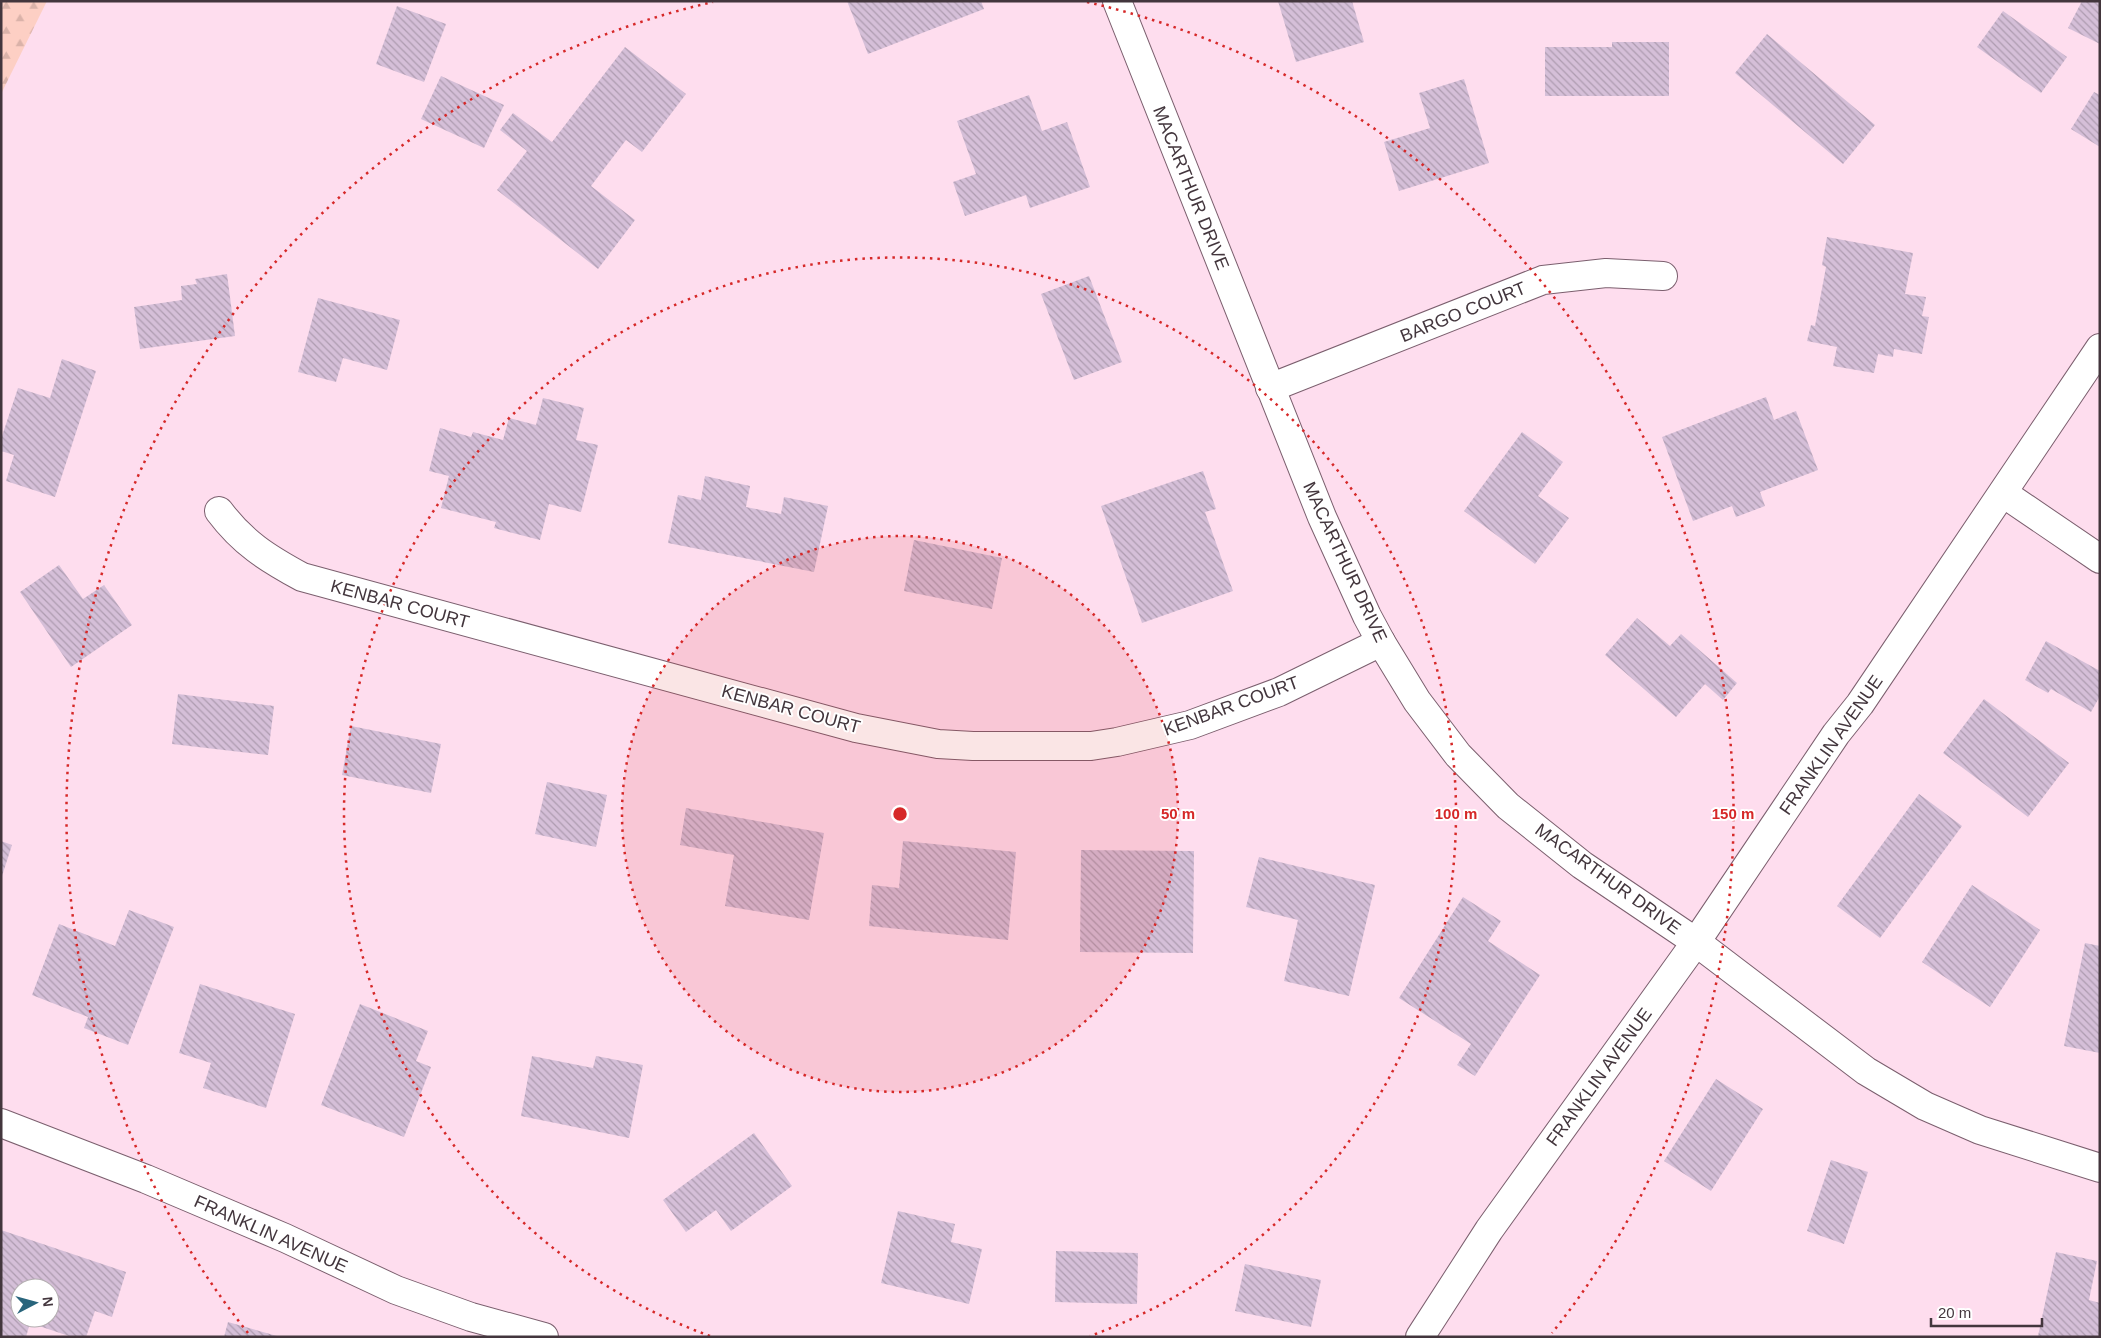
<svg xmlns="http://www.w3.org/2000/svg" width="2101" height="1338" font-family="Helvetica,sans-serif">
  <defs>
    <pattern id="forest-firs" width="22" height="20" patternUnits="userSpaceOnUse" patternTransform="scale(1.25)"><rect width="22" height="20" fill="#fdcfc4"/><path d="M5 1l3.5 6h-7zM16 11l3.5 6h-7z" fill="#dab2a9"/></pattern>
    <pattern id="building-back-hatch" width="6" height="6" patternUnits="userSpaceOnUse" patternTransform="scale(1.25)"><rect width="6" height="6" fill="#d5bfd8"/><path d="M-1 5l2 2M0 0l6 6M5-1l2 2" fill="none" stroke="#ae9cb0"/></pattern>
  </defs>
  <rect width="100%" height="100%" fill="#feddee"/>
  <path fill="url(#forest-firs)" d="M1,1H47L1,94Z"/>
  <g fill="url(#building-back-hatch)" fill-rule="evenodd">
    <path d="M847,1H981L984,9L868,54Z"/>
    <path d="M1278,1H1352L1364,42L1296,62Z"/>
    <path d="M2082,1H2100V44L2068,28Z"/>
    <path d="M397,6L446,24L424,82L376,64Z"/>
    <path d="M2003,11L2067,57L2041,93L1977,47Z"/>
    <path d="M1767,34L1875,125L1843,164L1735,73Z"/>
    <path d="M1612,42H1669V96H1545V47H1612Z"/>
    <path d="M625,47L686,94L642,152L626,140L591,186L635,220L598,269L497,190L527,151L500,130L513,113L552,142Z"/>
    <path d="M441,76L504,105L484,148L421,119Z"/>
    <path d="M1464,79L1489,163L1399,191L1384,142L1430,128L1419,93Z"/>
    <path d="M2094,92L2100,95V147L2071,129Z"/>
    <path d="M1029,95L1042,131L1067,122L1090,187L1030,208L1026,195L965,216L953,182L976,174L957,121Z"/>
    <path d="M1827,237L1913,253L1905,294L1926,297L1922,316L1929,317L1922,354L1894,349L1893,357L1878,354L1874,373L1833,366L1837,347L1807,341L1811,325L1815,326L1826,267L1822,265Z"/>
    <path d="M227,274L235,336L140,349L134,307L182,300L181,286L197,284L195,279Z"/>
    <path d="M1089,276L1122,362L1074,380L1041,294Z"/>
    <path d="M318,298L400,320L387,370L343,358L336,382L298,372Z"/>
    <path d="M62,359L96,371L55,497L6,481L14,455L1,451V439L18,388L50,398Z"/>
    <path d="M1766,397L1774,420L1796,411L1818,470L1760,492L1765,506L1736,517L1732,506L1693,521L1662,437Z"/>
    <path d="M543,398L584,408L576,440L598,445L581,512L549,504L540,540L494,528L496,522L441,508L449,476L429,471L440,428L471,437L473,432L503,440L509,418L536,425Z"/>
    <path d="M1522,432L1563,462L1538,496L1569,518L1535,564L1464,511Z"/>
    <path d="M1203,471L1216,509L1205,512L1233,591L1142,623L1101,506Z"/>
    <path d="M705,476L750,486L746,507L781,514L784,497L828,506L814,572L668,543L678,495L701,500Z"/>
    <path d="M914,540L1002,558L992,609L904,591Z"/>
    <path d="M59,565L83,599L104,585L132,625L71,667L20,592Z"/>
    <path d="M1637,618L1670,646L1681,634L1737,683L1723,700L1705,684L1676,717L1605,655Z"/>
    <path d="M2046,641L2100,671V696L2091,712L2051,689L2048,693L2025,680Z"/>
    <path d="M178,694L274,706L268,755L172,744Z"/>
    <path d="M1984,699L2069,763L2028,817L1943,753Z"/>
    <path d="M351,726L441,744L431,793L342,775Z"/>
    <path d="M547,782L607,795L596,847L535,834Z"/>
    <path d="M1919,794L1962,826L1880,938L1837,906Z"/>
    <path d="M686,808L824,833L809,920L725,906L734,855L680,845Z"/>
    <path d="M1,841L12,845L2,876H1Z"/>
    <path d="M903,841L1016,852L1008,940L869,926L872,885L899,888Z"/>
    <path d="M1081,850L1194,851L1193,953L1080,952Z"/>
    <path d="M1259,857L1375,885L1349,996L1284,981L1298,920L1246,907Z"/>
    <path d="M1972,885L2040,930L1990,1007L1922,962Z"/>
    <path d="M1463,897L1501,921L1488,941L1540,975L1475,1076L1457,1065L1471,1044L1399,998Z"/>
    <path d="M129,910L174,927L128,1045L84,1028L88,1017L32,995L59,924L115,946Z"/>
    <path d="M2085,943L2100,946V1053L2064,1046Z"/>
    <path d="M200,984L295,1014L266,1108L203,1088L211,1063L179,1053Z"/>
    <path d="M360,1004L428,1031L416,1061L431,1067L404,1137L321,1105Z"/>
    <path d="M532,1056L593,1068L596,1056L643,1065L629,1138L521,1116Z"/>
    <path d="M1716,1079L1763,1109L1711,1191L1664,1161Z"/>
    <path d="M754,1133L792,1186L731,1231L716,1210L686,1232L663,1200Z"/>
    <path d="M1831,1160L1868,1172L1844,1244L1807,1231Z"/>
    <path d="M898,1211L955,1224L951,1242L982,1249L969,1304L881,1283Z"/>
    <path d="M1,1230L126,1272L112,1317L95,1311L86,1337H72L30,1323L26,1337H1ZM20,1288H50V1318H20Z"/>
    <path d="M1056,1251L1138,1253L1137,1304L1055,1302Z"/>
    <path d="M2056,1252L2097,1261L2089,1300L2100,1303V1337L2038,1336Z"/>
    <path d="M1245,1264L1321,1280L1311,1327L1235,1311Z"/>
    <path d="M228,1322L277,1336L276,1337H224Z"/>
  </g>
  <g fill="none" stroke-linecap="round" stroke-linejoin="round">
    <defs>
      <g id="minor">
        <path d="M1117,1L1322,517L1367,616L1381,642L1417,701L1458,755L1508,806L1582,865L1696,942L1866,1071L1925,1106L1980,1130L2100,1168"/>
        <path d="M1270,388L1543,280L1606,273L1663,276"/>
        <path d="M2003,493L2100,559"/>
        <path d="M219,511C243,543 267,558 302,577L856,728L938,744L973,746H1091L1117,742L1190,725L1279,692L1381,642"/>
        <path d="M1,1123L146,1179L285,1238L396,1290L471,1317L544,1337"/>
        <path d="M1420,1337L1489,1230L1696,942L1836,734L1860,704L2100,348"/>
      </g>
    </defs>
    <use href="#minor" stroke="#7b5f6e" stroke-width="30"/>
    <use href="#minor" stroke="#fff" stroke-width="28"/>
  </g>
  <circle cx="900" cy="814" r="278" fill="#d62828" fill-opacity=".12"/>
  <g fill="none" stroke="#d62828" stroke-width="2.5" stroke-dasharray="2.5 5">
    <circle cx="900" cy="814" r="278"/>
    <path d="M710 1336A556 556 0 1 1 1090 1336"/>
    <path d="M248 1333A833 833 0 0 1 713 2M1087 2A833 833 0 0 1 1552 1333"/>
  </g>
  <g text-anchor="middle" stroke-width="4" stroke-linejoin="round" paint-order="stroke">
    <g font-size="18" fill="#43363d" stroke="#fff">
      <text transform="translate(1191 188) rotate(68)" y="6">MACARTHUR DRIVE</text>
      <text transform="translate(1463 312) rotate(-22)" y="6">BARGO COURT</text>
      <text transform="translate(1345 562) rotate(65)" y="6">MACARTHUR DRIVE</text>
      <text transform="translate(400 604) rotate(15)" y="6">KENBAR COURT</text>
      <text transform="translate(1231 706) rotate(-20)" y="6">KENBAR COURT</text>
      <text transform="translate(791 709) rotate(15)" y="6">KENBAR COURT</text>
      <text transform="translate(1831 745) rotate(-55)" y="6">FRANKLIN AVENUE</text>
      <text transform="translate(1608 879) rotate(36)" y="6">MACARTHUR DRIVE</text>
      <text transform="translate(1599 1077) rotate(-54)" y="6">FRANKLIN AVENUE</text>
      <text transform="translate(271 1234) rotate(24)" y="6">FRANKLIN AVENUE</text>
    </g>
  </g>
  <circle cx="900" cy="814" r="8" fill="#d62828" stroke="#fff" stroke-width="2.5"/>
  <g font-size="15" text-anchor="middle" font-weight="bold" fill="#d62828" stroke="#fff" stroke-width="4" stroke-linejoin="round" paint-order="stroke">
    <text x="1178" y="819">50 m</text>
    <text x="1456" y="819">100 m</text>
    <text x="1733" y="819">150 m</text>
  </g>
  <rect width="2101" height="1338" fill="none" stroke="#43363d" stroke-width="5"/>
  <g transform="translate(35 1303) rotate(84)"><circle r="24" fill="#ffffff" stroke="#b4afb1"/>
  <path d="M0-4L9 19L0 12L-9 19Z" fill="#29657c"/>
  <text y="-8" font-size="14" font-weight="bold" text-anchor="middle" fill="#43363d">N</text>
  </g>
  <path d="M1931 1318v8h111v-8" fill="none" stroke="#43363d" stroke-width="2.5"/>
  <text x="1938" y="1318" font-size="15" fill="#43363d" stroke="#ffffff" stroke-width="4" paint-order="stroke">20 m</text>
</svg>
